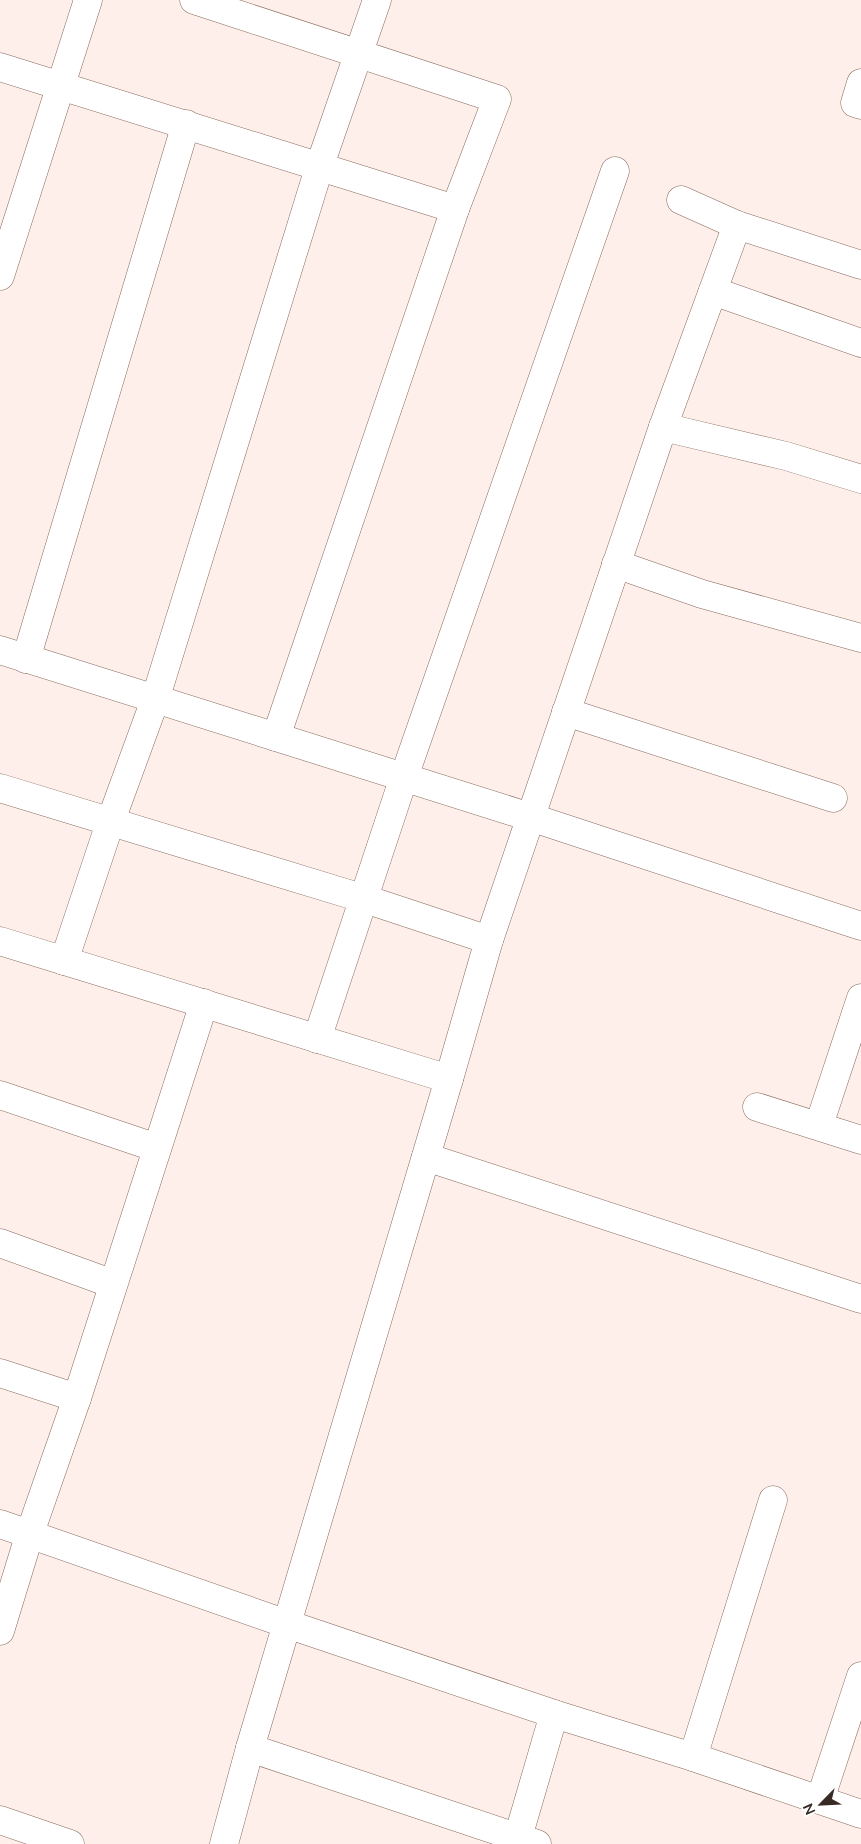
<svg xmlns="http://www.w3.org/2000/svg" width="861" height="1844" font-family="Mulish,sans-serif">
  <rect width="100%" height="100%" fill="#feefea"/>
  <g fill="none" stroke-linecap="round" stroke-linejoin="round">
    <defs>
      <g id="street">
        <path d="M194,0L497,99L455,209"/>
        <path d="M0,67L455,209L276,737"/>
        <path d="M861,83L855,103L861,105"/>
        <path d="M681,200L737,225L861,265"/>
        <path d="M0,276L88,0"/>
        <path d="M713,291L861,343"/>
        <path d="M663,427L786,456L861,479"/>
        <path d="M616,564L702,594L861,638"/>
        <path d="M0,650L530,817L861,926"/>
        <path d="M26,659L186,124"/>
        <path d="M566,712L833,798"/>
        <path d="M0,788L365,899L489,940"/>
        <path d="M0,941L449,1079"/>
        <path d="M64,961L110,823L155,700L320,165L377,0"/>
        <path d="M317,1039L404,777L615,171"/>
        <path d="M0,1095L157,1148"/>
        <path d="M757,1107L861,1140"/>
        <path d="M819,1125L861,998"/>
        <path d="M426,1157L861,1299"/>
        <path d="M0,1243L113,1284"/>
        <path d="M0,1373L77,1398"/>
        <path d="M0,1524L287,1624L554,1714L516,1844"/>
        <path d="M0,1631L30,1533L77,1398L204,1003"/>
        <path d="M554,1714L693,1757L861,1814"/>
        <path d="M250,1748L537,1844"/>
        <path d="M693,1757L773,1500"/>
        <path d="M820,1800L861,1676"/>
        <path d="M0,1820L70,1844"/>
        <path d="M224,1844L250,1748L449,1079L489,940L663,427L737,225"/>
      </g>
    </defs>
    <use href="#street" stroke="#886a5d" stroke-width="29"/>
    <use href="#street" stroke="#fff" stroke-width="28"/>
  </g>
  <g transform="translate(821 1804) rotate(246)" stroke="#ffffff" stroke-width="4" paint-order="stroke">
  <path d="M0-4L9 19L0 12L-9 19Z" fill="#382b26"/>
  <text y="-8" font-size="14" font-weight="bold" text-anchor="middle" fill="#382b26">N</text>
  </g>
</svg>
